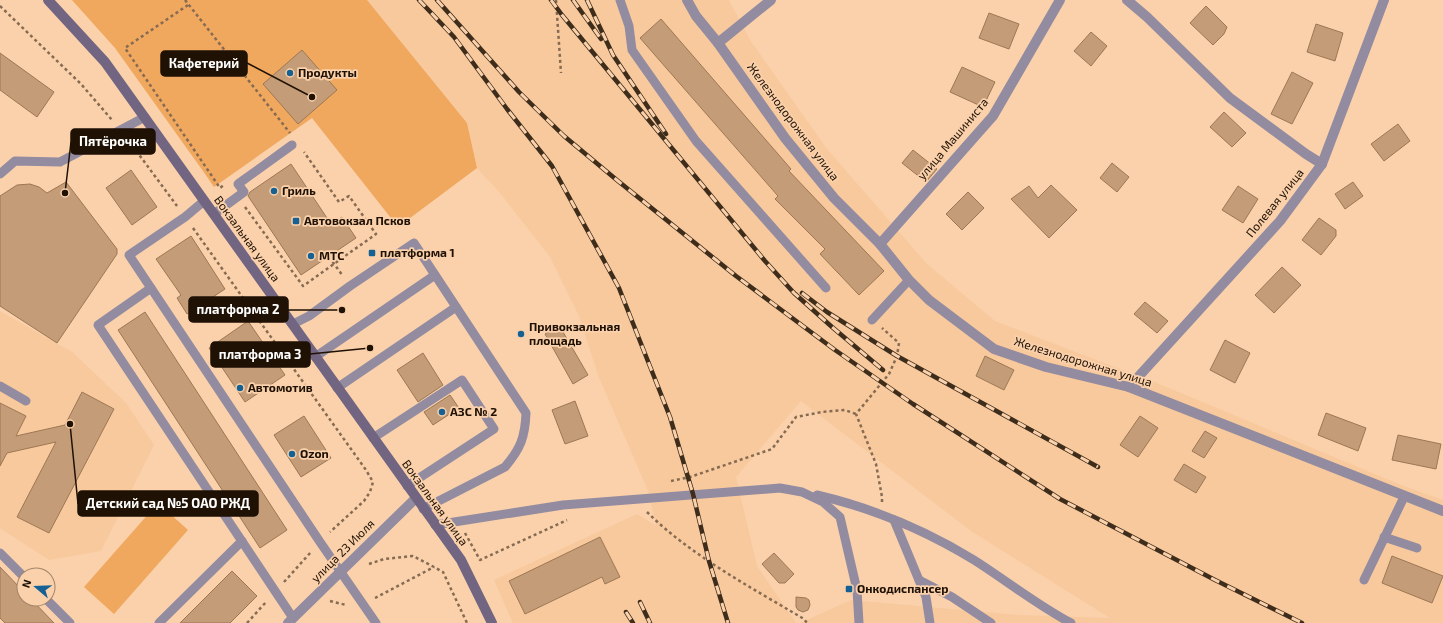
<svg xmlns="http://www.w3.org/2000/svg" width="1443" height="623" font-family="'Exo 2',sans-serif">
  <rect width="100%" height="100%" fill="#fad1ab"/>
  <g fill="#f8c99d">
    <path d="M367,0H729L750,40L827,149L927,264L995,321L1164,386L1401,485L1443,500V623H800L851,600L1018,615L1110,618L971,531L801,401L736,477L757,566L796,623H513L494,580L637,514L656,526L649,493L598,375L579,316L550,257L500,193L477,168L467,123Z"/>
    <path d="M0,311L72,352L126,403L154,445L101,551L49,560L0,528Z"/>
  </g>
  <g fill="#f0a75e">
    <path d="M72,0H367L467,123L477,168L398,227L312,118L214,187L203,171L115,48Z"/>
    <path d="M158,503L188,530L114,614L84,587Z"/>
  </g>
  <g fill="#c49d78" stroke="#9d7754">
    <path d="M1206,6L1227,27L1224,34L1213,45L1190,23Z"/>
    <path d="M989,13L1019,24L1009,49L979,38Z"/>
    <path d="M661,19L791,169L789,171L884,271L859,295L820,254L825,249L775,199L778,196L640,38Z"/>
    <path d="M1316,24L1343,33L1335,61L1307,52Z"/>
    <path d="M1091,32L1107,46L1091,66L1074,51Z"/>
    <path d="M302,50L337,90L298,124L263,84Z"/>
    <path d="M0,53L54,92L37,117L0,90Z"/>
    <path d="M962,67L995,82L983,107L950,92Z"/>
    <path d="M1292,72L1313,83L1292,124L1271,114Z"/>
    <path d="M1224,112L1246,133L1232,147L1210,127Z"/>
    <path d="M1398,124L1410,141L1384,161L1371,144Z"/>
    <path d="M913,150L937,169L926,182L902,163Z"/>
    <path d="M1112,163L1129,177L1117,192L1100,178Z"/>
    <path d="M291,164L331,224L342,217L356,238L301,275L248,196L250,192Z"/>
    <path d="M131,170L157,207L132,225L106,188Z"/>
    <path d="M66,182L117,249V254L57,343L0,306V196L17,185L30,184L39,187L47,193Z"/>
    <path d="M1353,182L1363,196L1345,209L1335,194Z"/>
    <path d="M1051,185L1077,210L1049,238L1011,199L1029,186L1038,198Z"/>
    <path d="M1238,186L1258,199L1243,223L1222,210Z"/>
    <path d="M968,192L984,208L962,230L946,214Z"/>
    <path d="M1319,218L1336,230V236L1321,255L1302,240Z"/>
    <path d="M191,236L225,289L187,314L177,298L181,295L156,259Z"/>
    <path d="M1282,267L1301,285L1274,313L1255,295Z"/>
    <path d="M1145,302L1168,321L1157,333L1134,314Z"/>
    <path d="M145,312L287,530L260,548L118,330Z"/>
    <path d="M248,321L285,375L245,402L209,348Z"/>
    <path d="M559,325L588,375L573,384L545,334Z"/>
    <path d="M1225,340L1250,353L1235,383L1210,370Z"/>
    <path d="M423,353L443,385L418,402L397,370Z"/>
    <path d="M985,356L1014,370L1004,390L976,376Z"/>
    <path d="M82,392L114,409L49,533L17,517L56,442L7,453L0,466V403L26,416L16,436L65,425Z"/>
    <path d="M450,395L459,408L433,425L424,412Z"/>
    <path d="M575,401L588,436L565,444L552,410Z"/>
    <path d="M1326,413L1366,428L1358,451L1318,435Z"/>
    <path d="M304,416L331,458L301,477L274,435Z"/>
    <path d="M1140,416L1158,428L1138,457L1120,445Z"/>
    <path d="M1205,431L1217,438L1204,458L1192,451Z"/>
    <path d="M1398,435L1441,444L1436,469L1392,460Z"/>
    <path d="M1184,464L1206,477L1196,493L1174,480Z"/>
    <path d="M600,537L620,577L605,584L602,577L525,614L509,581Z"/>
    <path d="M774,553L794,574L785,583H779L762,564Z"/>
    <path d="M1392,556L1443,576L1432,603L1382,583Z"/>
    <path d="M0,567L24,592V599H31L54,623H5L0,618Z"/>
    <path d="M232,571L257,596L230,623H180Z"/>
    <path d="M796,597L806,598L809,600L810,605L808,610L803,612L798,610L796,607Z"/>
  </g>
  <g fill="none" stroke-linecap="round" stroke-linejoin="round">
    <g stroke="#866b52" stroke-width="2.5" stroke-dasharray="3 3" stroke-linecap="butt">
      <path d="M185,0L290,133"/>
      <path d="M556,0L561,73"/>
      <path d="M188,5L125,48L220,188L225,184"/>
      <path d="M0,6L81,84L112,120"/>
      <path d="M129,141L177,206"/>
      <path d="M245,207L303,286L376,234L349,196L339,202L304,152"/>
      <path d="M193,228L366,470L373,482L370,492L364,501L330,532"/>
      <path d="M329,257L343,276"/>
      <path d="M671,481L690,477L772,449L796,417L822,412L845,410L856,414"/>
      <path d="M882,502V497L876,464L856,414L889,374L897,356L899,343L882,328"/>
      <path d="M647,512C690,555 752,588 804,619L807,623"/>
      <path d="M465,533L480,560L567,520"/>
      <path d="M369,564L384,559L413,556L434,567L443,572L467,623"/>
      <path d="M284,582L311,552"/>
      <path d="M375,598L434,567"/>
      <path d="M330,601L346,605"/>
      <path d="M247,623L267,601"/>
    </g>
    <g stroke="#938b9f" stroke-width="9">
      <path d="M620,0L629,26L632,50L696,141L826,288"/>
      <path d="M0,174L15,161L60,162L145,117"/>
      <path d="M204,201L185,217L129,255L320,542L376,623"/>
      <path d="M214,214L244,192L238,184L292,145"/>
      <path d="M151,288L98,325L293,618"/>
      <path d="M872,320L909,280"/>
      <path d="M293,324L309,316L350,286L414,243L526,413C525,437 521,448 505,467L423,509"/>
      <path d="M315,357L435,275"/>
      <path d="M0,386L26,401"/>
      <path d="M337,388L456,307"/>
      <path d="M373,438L462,380L494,429L407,486"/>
      <path d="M817,495C872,508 925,530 974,560C1007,581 1037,605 1071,623"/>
      <path d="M894,520L926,597L930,623"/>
      <path d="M435,525L563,505L780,488L802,492L823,502L840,517L857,590L859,623"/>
      <path d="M1384,537L1417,548"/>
      <path d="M0,553L24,577"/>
      <path d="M919,580L952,597L991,623"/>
      <path d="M1364,580L1404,497"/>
      <path d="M46,599L70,623"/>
      <path d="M159,623L242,541"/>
    </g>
    <g stroke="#938b9f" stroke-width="10">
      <path d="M687,0L696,16L718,43L785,138L834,198L880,244L909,280L929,300L994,349L1046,367L1129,387L1443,511"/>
      <path d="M1127,0L1147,17L1230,98L1306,154L1322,164"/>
      <path d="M718,43L771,0"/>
      <path d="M880,244L993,116L1060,0"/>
      <path d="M1129,387L1280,221L1322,164L1384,0"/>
      <path d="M288,623L416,498"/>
    </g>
    <path stroke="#716582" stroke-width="10" d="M48,0L105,62L461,560L492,623"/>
    <defs>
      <g id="rail">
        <path d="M419,0L454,37L507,109L552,166L619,288L670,417L693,494L709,561L728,623"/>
        <path d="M437,0L519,92L564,136L618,181L736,276L835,350L913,404L1060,499L1215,580L1302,623"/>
        <path d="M551,0L562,15L765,261L794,293L832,327L883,370"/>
        <path d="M573,0L601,39"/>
        <path d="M587,0L613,55L666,134"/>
        <path d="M802,293L827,312L897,356L1098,467"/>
        <path d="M640,602L650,623"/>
        <path d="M626,612L633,623"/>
      </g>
    </defs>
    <use href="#rail" stroke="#3f2d1c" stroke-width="4.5"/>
    <use href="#rail" stroke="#fad1ab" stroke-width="3" stroke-dasharray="9" stroke-linecap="butt"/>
  </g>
  <g fill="#156194" stroke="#fad1ab" stroke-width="1.5">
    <circle cx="290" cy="73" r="4"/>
    <circle cx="274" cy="191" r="4"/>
    <rect x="292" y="217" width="8" height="8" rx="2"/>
    <rect x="368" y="249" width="8" height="8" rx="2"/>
    <circle cx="311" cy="256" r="4"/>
    <circle cx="521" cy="334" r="4"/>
    <circle cx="240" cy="388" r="4"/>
    <circle cx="442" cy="412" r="4"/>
    <circle cx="292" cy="454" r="4"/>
    <rect x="845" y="585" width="8" height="8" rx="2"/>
  </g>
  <g text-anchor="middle" stroke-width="3.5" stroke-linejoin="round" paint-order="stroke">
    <g font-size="12" font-weight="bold" fill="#1f1104" stroke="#fad1ab" text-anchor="start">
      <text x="298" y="77">Продукты</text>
      <text x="282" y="195">Гриль</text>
      <text x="304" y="225">Автовокзал Псков</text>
      <text x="380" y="257">платформа 1</text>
      <text x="319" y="260">МТС</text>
      <text x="529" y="331">Привокзальная<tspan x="529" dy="14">площадь</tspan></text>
      <text x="248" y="392">Автомотив</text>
      <text x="450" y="416">АЗС № 2</text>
      <text x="300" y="458">Ozon</text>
      <text x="857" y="593">Онкодиспансер</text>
    </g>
    <g font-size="12" fill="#1f1104" stroke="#fad1ab">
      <text transform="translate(793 122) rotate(53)" y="4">Железнодорожная улица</text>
      <text transform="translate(953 139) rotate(-50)" y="4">улица Машиниста</text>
      <text transform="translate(1275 203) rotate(-51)" y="4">Полевая улица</text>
      <text transform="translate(247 239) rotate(54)" y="4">Вокзальная улица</text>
      <text transform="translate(1083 362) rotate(17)" y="4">Железнодорожная улица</text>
      <text transform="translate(435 503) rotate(54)" y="4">Вокзальная улица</text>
      <text transform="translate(343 551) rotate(-45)" y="4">улица 23 Июля</text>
    </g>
  </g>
  <path fill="none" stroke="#1f1104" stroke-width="1.5" d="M312 97L247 63M65 193L71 142M342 310L288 310M370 348L310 354M70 424L78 504"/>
  <g fill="#1f1104" stroke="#fad1ab" stroke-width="1.5">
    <circle cx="312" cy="97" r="4"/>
    <circle cx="65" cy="193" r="4"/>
    <circle cx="342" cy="310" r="4"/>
    <circle cx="370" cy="348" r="4"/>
    <circle cx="70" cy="424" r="4"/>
  </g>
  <g fill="#1f1104" stroke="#1f1104" stroke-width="1.5">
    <rect x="161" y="51" width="86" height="25" rx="4"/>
    <rect x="71" y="129" width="84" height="25" rx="4"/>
    <rect x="189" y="297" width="99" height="25" rx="4"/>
    <rect x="211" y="342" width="99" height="25" rx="4"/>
    <rect x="78" y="491" width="180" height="25" rx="4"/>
  </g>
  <g font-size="13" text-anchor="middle" font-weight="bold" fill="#fff">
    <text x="204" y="68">Кафетерий</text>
    <text x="113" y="146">Пятёрочка</text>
    <text x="238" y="314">платформа 2</text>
    <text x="260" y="359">платформа 3</text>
    <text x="168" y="508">Детский сад №5 ОАО РЖД</text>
  </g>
  <g transform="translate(36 587) rotate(289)"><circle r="19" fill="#fad1ab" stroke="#a28468"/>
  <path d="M0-3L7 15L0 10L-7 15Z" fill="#156194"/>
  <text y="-6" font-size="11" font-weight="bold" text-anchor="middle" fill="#1f1104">N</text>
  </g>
</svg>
